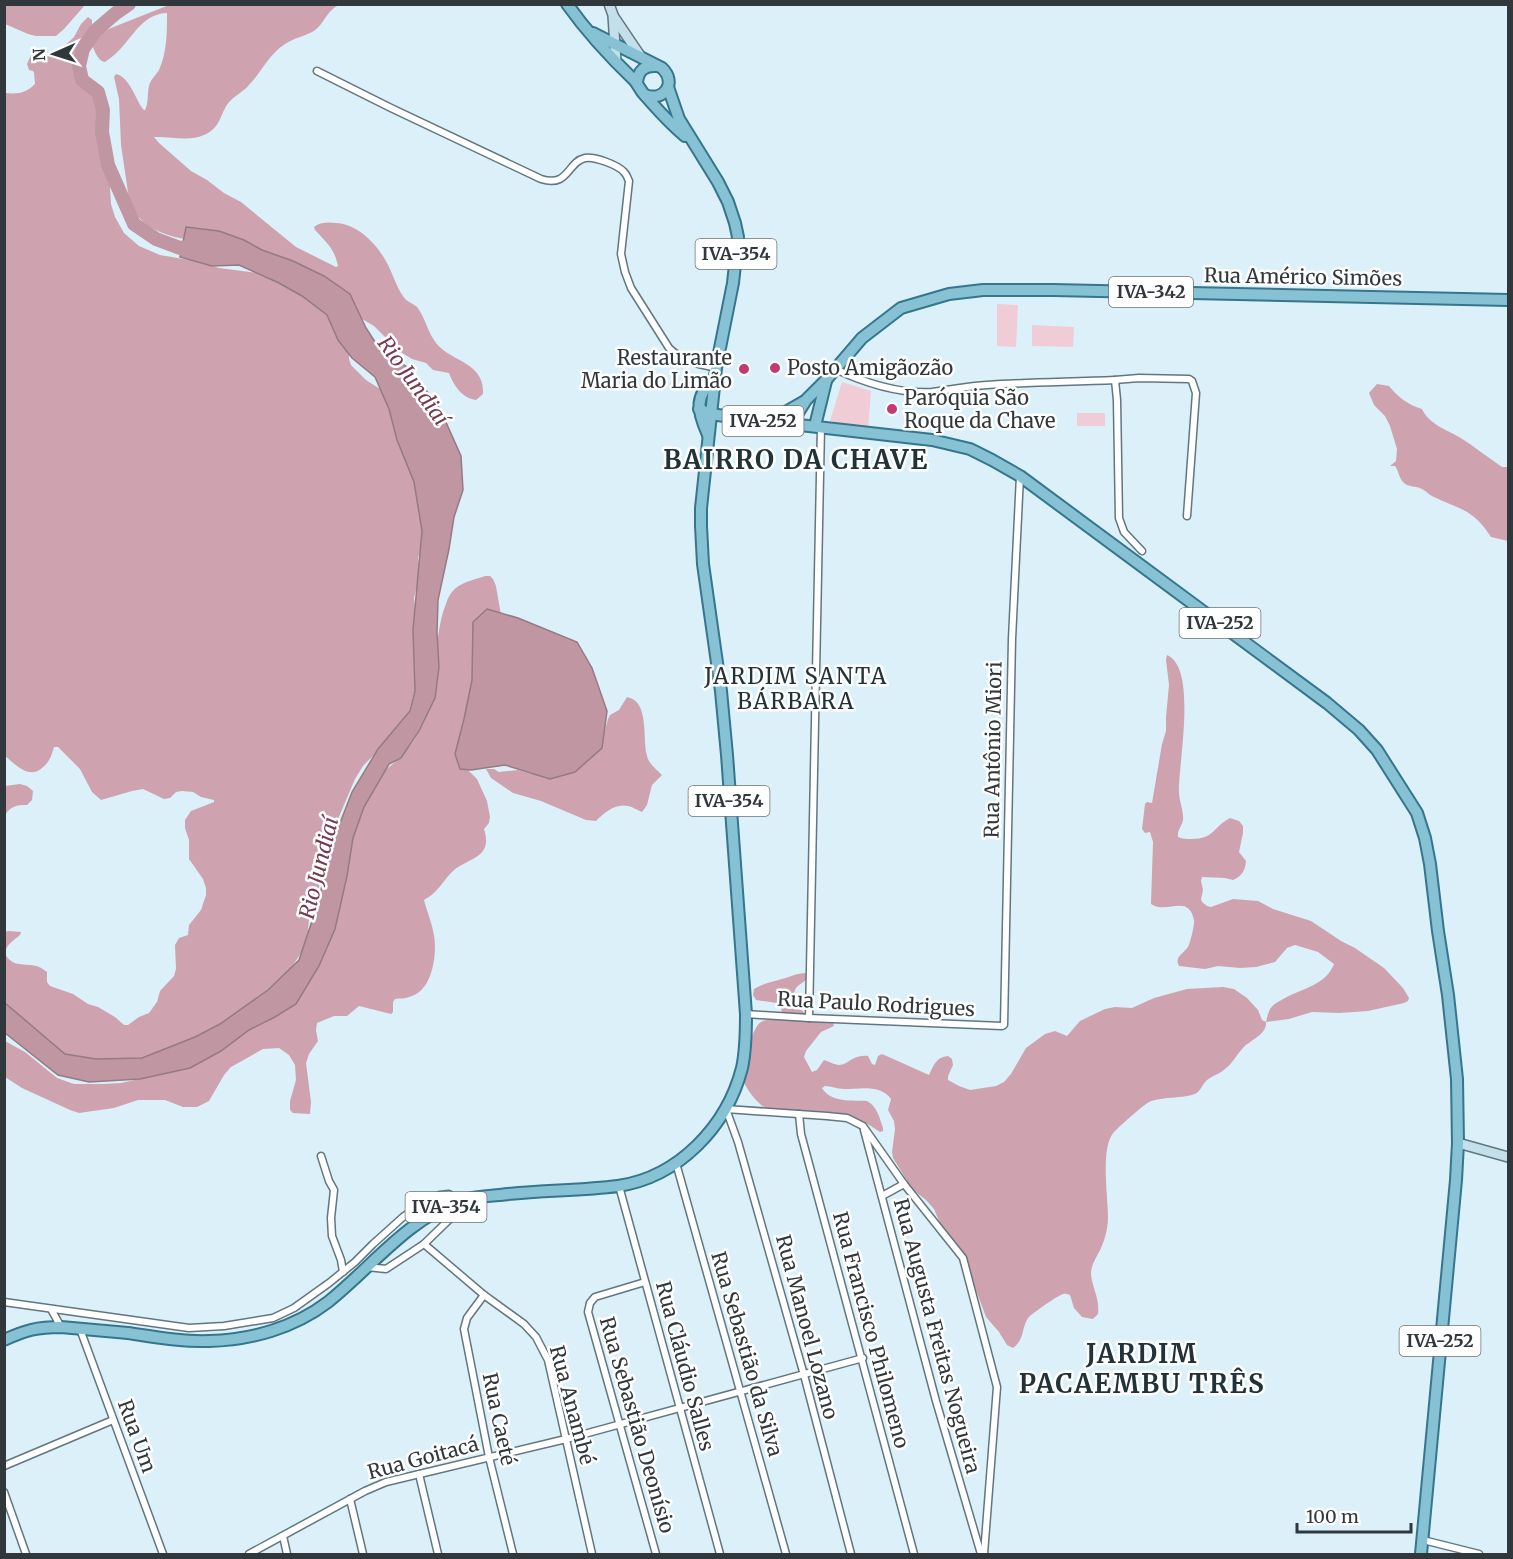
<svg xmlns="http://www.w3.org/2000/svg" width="1513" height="1559" font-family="Merriweather,serif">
  <rect width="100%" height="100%" fill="#dbf0f9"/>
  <g fill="#efccd6">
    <path d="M997,304L1018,305L1016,347L997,346Z"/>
    <path d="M1032,325L1074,327L1073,347L1032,346Z"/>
    <path d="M842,382L871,391L868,429L830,421Z"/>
    <rect x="1077" y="413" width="28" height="13"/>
  </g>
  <g fill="#cea3af">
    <path d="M5,4H85V5L64,29L56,36H36L28,34L5,24Z"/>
    <path d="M169,5H339C327,10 324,24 314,31C305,36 294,38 285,44C269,54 261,73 249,85C244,91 236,95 231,100C219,112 223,127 204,135C188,142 170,136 154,137L159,143L191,171L207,180L224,193L241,202L296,247L336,267L338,266C334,248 327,243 315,230L314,227C320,222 328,222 336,223C358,224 377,244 387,263C393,274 396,286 403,296C406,302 413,303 417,307C425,317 427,330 434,340C447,362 485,360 483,394L476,400C462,398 454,386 449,373L433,370L426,363L412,359L399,351L374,326L357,316L184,239C160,234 136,225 129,199L121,145L119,99L114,77L116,74C129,77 135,97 142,108L144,110H145C149,102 147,94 149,86C150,80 156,75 159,70C167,52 167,32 167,13C145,14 136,31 123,46C118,52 112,57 105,62C97,61 94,49 91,42L97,34L106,30Z"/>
    <path d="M88,17L92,20V24L80,49L78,64L81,73L95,91L98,101L104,152L109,171L111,204L115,217L124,233L139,246L160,255L201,262L219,268L266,274L293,285L325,312L334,328L349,344V359L351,365L366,380L380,389L422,478L424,537L418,558L420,572L414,598L416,620V675L414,692L409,713L402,726L363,766L355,779L327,845L318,892L309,919L307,941L303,950L287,974L243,1014L171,1055L77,1068L5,1012L4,932L9,931L21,932L20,935C14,940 1,948 7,957C10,961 15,964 19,964C31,966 36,963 47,972V982L50,986L73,994L88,1004L98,1007L115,1017L124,1025H128L139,1017L149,1013L157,1002L160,991L174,976L176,969L175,945L179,938L188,935L189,925L201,910L206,895V888L203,879L189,859V840L185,828V820L191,811L214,802V800L201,797L193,792L182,791L176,792L170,798L164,799L143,789L132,791L101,800L92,792L80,769L58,747H54C51,757 50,761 42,768C29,780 15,764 5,756V93C17,94 25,94 35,84L34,73L33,71L29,70L27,64L31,55L40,51L54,53L58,52L74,37L81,24Z"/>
    <path d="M1377,384L1389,386C1398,397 1408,405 1422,409C1429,424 1445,429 1459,437C1474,446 1487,457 1502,467H1508V541L1491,537C1473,509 1461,510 1434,497C1429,495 1426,491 1422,489C1416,486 1408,487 1404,483C1399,479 1399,471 1395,466H1390L1396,461L1397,449L1390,426L1385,416L1374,405L1369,393Z"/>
    <path d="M485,576H490L493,579L496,586L501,615L459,761L477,779L487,801L490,817L489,823L484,829C493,857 471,857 454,870C447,876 442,885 435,892C432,895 427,898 424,900C428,915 435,930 435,946C435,964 430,992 409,997C405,999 400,998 395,999L393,1002V1012L391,1014L359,1006L347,1016H334L317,1023L316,1030L318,1041L309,1054L306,1063L311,1102L310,1114L293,1113L290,1110V1101L296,1080L295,1065L289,1055L279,1048L263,1049L231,1067L224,1075L209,1101L197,1107H183L165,1100H138L114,1108L79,1113L70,1110L22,1088L5,1077V1041L25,1052L57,1078L74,1084H103L121,1083L159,1075L182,1069L282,1008L369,782C393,766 413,748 424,721C437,686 433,648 443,612C446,605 447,598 452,592C460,582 474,580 485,576Z"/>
    <path d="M1167,655C1198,668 1178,764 1179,792C1179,801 1184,811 1183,820C1182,826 1177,830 1178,837C1183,839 1187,839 1192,839C1214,839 1213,827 1230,818L1239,821L1243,826V833L1239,852L1246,861C1245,871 1242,876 1233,880L1225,878L1202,877L1201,881L1203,890L1201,899L1202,902L1207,906L1211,907L1233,899L1258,901L1273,909L1311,921L1341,941L1355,948L1384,968L1403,988L1409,998L1408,1001L1404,1003L1368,1011L1339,1013L1312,1012L1289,1019L1266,1022C1267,1035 1250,1040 1243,1048C1236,1055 1233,1063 1225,1069C1220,1074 1211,1076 1206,1081C1203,1084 1201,1089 1198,1092C1190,1099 1161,1096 1149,1102C1142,1106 1120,1126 1114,1132C1100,1147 1108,1197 1108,1217C1108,1228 1105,1239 1101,1248C1097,1257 1091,1264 1091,1274C1092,1288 1100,1298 1098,1314L1093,1319L1082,1317L1074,1308L1070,1295C1065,1294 1066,1293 1061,1295C1057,1296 1030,1315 1028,1318C1021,1329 1025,1339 1013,1348L1007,1345L999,1332L986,1317L968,1269L943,1230L934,1209L926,1200L912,1189L893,1158L892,1152L895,1129L894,1121L888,1110L891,1099C881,1084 859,1089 844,1089C837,1089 831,1086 825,1086L822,1088C831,1103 852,1100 867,1101C877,1106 880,1119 883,1128V1131L880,1132C867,1123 853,1115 837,1114C831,1113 824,1114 818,1115C781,1116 762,1117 743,1081C746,1067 749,1030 761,1022C768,1018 777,1020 782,1013L781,1008L777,1003L756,1000L753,995L754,989C764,983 772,982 782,979C790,977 797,973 806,973L809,976L808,979C804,982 799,984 796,988C790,998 800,1011 809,1016C816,1020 825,1021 833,1023L834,1026L821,1032L806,1051L804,1057L812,1072L817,1070L824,1060C828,1061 835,1065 839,1065C849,1065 852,1054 868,1056L872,1064L875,1065L878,1056L882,1054L929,1075C934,1065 936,1057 948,1056L952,1059L953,1065L948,1076V1080L959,1086L970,1090L996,1086L1004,1082L1011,1074L1026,1048L1045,1034L1055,1031L1067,1036L1080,1021L1105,1009L1115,1007L1132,1008L1154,998L1187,989L1223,987L1234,989L1247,998L1258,1010L1262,1020L1266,1022C1267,1018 1268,1013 1270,1009C1274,1003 1280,1001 1285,998C1303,988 1326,985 1334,964L1318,952L1295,945L1287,948L1275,962L1256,967L1240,968L1218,966L1205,969L1179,966C1174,957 1183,954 1188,947C1190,943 1195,924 1194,920C1188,893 1167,915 1151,904L1153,842L1150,832L1145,833L1142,829L1145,804L1147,802L1152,803L1162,744L1166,731V717L1169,685L1166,660Z"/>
    <path d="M627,697C650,701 642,739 647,756C649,764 656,769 662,775L652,785L647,805L642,812C637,810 633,807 628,806C615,803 604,813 596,821L586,820L541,801L513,793L491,778L486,769H494L499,772L518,770L532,774H547L599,746L603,737L608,719L610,715L619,710Z"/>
    <path d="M20,784L27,786L33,791L32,800L27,805C16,805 11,806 5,815V786Z"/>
  </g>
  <g fill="#c096a2" stroke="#957a83" stroke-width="1.5">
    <path d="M186,227L219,231L244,240L262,250L293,261L324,276L350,294L366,328L377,345L411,370L440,409L461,456L463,490L454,517L449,549L438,600L437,633L439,667L435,698L419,731L401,758L389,764L364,807L353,838L347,876L335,929L319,966L296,1004L275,1017L249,1030L221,1051L190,1068L140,1079L89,1082L58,1075L5,1033V1003L65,1054L96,1059L142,1058L195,1037L220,1024L268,990L299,960L316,909L335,836L352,792L378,749L410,711L415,691L413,630L422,531L414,482L397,440L389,409L375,377L352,358L338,340L327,315L302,296L279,283L239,265L212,266L180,257Z"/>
    <path d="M487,609L518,618L577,642L592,668L607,711L602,748L575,772L550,779L505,765L471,770L460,769L455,754L464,719L472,680L473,622Z"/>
  </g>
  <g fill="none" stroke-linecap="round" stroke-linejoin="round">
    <path stroke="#c096a2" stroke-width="14" d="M129,4L116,13L95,31L83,49L79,66L82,80L98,92L103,110L102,132L108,165L134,224L156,239L180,248L200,246"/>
    <defs>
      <g id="street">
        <path d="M317,71L391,108L541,179C569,188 567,162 585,158C594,156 618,165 624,172C627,175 627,177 629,181L621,254L625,272L631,288L669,348C682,361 698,364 716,368"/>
        <path d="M835,369C865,383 899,394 932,392C950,390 968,386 987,385C1029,382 1072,382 1115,380L1117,400L1119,518L1124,532L1142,551"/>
        <path d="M1115,380L1139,378L1189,379L1192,381L1196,393L1187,516"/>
        <path d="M746,1014L809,1018L1002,1026L1004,1025L1012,639L1020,476"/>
        <path d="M809,1018L821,426"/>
        <path d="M799,1114L801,1134L914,1554"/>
        <path d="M864,1130L936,1401L981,1554"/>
        <path d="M321,1156L329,1181L334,1190L331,1218L332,1236L341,1260L343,1272"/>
        <path d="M676,1163L786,1554"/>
        <path d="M619,1186L720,1554"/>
        <path d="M882,1196L904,1184"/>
        <path d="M424,1244L484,1295L524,1324L536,1337L548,1360L592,1554"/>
        <path d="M367,1267L386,1269L424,1244L457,1212L480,1199"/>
        <path d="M645,1282L595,1297L590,1303L588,1312L656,1554"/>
        <path d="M484,1295L467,1318L464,1329L489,1457L513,1554"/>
        <path d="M4,1302L189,1328L224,1326L273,1318L294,1308L329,1283L355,1262L373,1244L403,1217L426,1201L440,1195L449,1194L453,1204"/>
        <path d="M51,1309L61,1327"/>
        <path d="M80,1329L163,1554"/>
        <path d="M4,1466L113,1420"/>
        <path d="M419,1474L438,1554"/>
        <path d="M4,1492L26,1554"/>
        <path d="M350,1499L363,1554"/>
        <path d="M283,1536L287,1554"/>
        <path d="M1423,1540L1479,1554"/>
        <path d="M249,1554L365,1491L386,1482L566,1439L863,1358"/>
        <path d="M851,1554L804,1375L738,1142L726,1109L827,1116L847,1118L863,1126L904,1184L963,1258L997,1387L984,1554"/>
      </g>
      <g id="secondary">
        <path d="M609,4L613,15L616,62"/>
        <path d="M614,17L641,57"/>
        <path d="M1458,1143L1508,1157"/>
      </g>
      <g id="primary">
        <path d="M567,4C587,32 611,58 635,81C638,85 640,89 643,93C656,108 669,123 685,136"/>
        <path d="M593,33L662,68C677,82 665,102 645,95"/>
        <path d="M637,83C638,71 644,65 657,66"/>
        <path d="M699,409L711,414L738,418L932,440L970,449L992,460L1020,476L1327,703L1359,730L1377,750L1417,813L1425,838L1430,864L1438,931L1448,995L1457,1079L1458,1143L1456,1180L1421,1554"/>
        <path d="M768,422L803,402"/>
        <path d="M791,424L806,400L826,380L862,338L901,308L949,294L983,290H1053L1508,300"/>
        <path d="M815,426L826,381"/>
        <path d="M708,435C697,410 694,397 715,377"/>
        <path d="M4,1340C26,1330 37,1327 61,1327C83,1329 106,1331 128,1333C155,1337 182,1342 209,1341C251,1340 294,1328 328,1302C372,1267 406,1220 460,1201C473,1197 487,1196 500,1195C539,1190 579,1191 618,1186C679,1177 727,1126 742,1068C746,1050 746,1032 746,1014L727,755L721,691L703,564L701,526V508L716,368L733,283L738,237L735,223L728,202L718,182L679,119L668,87"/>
      </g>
    </defs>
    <use href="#street" stroke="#63767e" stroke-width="9"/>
    <use href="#secondary" stroke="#63767e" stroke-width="12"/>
    <use href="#primary" stroke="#35768d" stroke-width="14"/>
    <use href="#street" stroke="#fff" stroke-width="6"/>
    <use href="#secondary" stroke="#c3e0ea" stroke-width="9"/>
    <use href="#primary" stroke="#87c1d4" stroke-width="10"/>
  </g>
  <g fill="#c23973" stroke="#fff" stroke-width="2">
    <circle cx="775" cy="368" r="6"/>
    <circle cx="744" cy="369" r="6"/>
    <circle cx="892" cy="409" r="6"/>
  </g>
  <g text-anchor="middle" stroke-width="5" stroke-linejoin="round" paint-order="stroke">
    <g fill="#fff" stroke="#6e7476" stroke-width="1.5">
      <rect x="695.5" y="239" width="81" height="30" rx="4.5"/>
      <rect x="1109" y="277" width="84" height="30" rx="4.5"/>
      <rect x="722.5" y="406" width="81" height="30" rx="4.5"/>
      <rect x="1179.5" y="608" width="81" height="30" rx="4.5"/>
      <rect x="688.5" y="786" width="81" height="30" rx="4.5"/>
      <rect x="405.5" y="1192" width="81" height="30" rx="4.5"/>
      <rect x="1399.5" y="1326" width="81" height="30" rx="4.5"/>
    </g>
    <g font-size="18" font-weight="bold" fill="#30383c">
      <text x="736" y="260">IVA-354</text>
      <text x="1151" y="298">IVA-342</text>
      <text x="763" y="427">IVA-252</text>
      <text x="1220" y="629">IVA-252</text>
      <text x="729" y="807">IVA-354</text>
      <text x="446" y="1213">IVA-354</text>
      <text x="1440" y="1347">IVA-252</text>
    </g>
    <g font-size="20" fill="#30383c" stroke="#fff">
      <text transform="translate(1303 277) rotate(1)" y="7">Rua Américo Simões</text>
      <text transform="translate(993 750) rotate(-89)" y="7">Rua Antônio Miori</text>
      <text transform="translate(876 1004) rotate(3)" y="7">Rua Paulo Rodrigues</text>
      <text transform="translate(807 1327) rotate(75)" y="7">Rua Manoel Lozano</text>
      <text transform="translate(871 1330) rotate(75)" y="7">Rua Francisco Philomeno</text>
      <text transform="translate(937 1336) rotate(75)" y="7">Rua Augusta Freitas Nogueira</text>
      <text transform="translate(747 1354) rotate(74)" y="7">Rua Sebastião da Silva</text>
      <text transform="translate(685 1366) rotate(75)" y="7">Rua Cláudio Salles</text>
      <text transform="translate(572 1405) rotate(75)" y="7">Rua Anambé</text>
      <text transform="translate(499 1419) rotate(78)" y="7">Rua Caeté</text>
      <text transform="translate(637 1425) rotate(74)" y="7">Rua Sebastião Deonísio</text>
      <text transform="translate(137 1436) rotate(70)" y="7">Rua Um</text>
      <text transform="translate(423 1458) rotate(-15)" y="7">Rua Goitacá</text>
    </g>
    <g font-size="20" fill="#30383c" stroke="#fff" text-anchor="start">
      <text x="732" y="365" text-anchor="end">Restaurante<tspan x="732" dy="23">Maria do Limão</tspan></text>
      <text x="787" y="375">Posto Amigãozão</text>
      <text x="904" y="405">Paróquia São<tspan x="904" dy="23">Roque da Chave</tspan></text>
    </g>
    <g font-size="21" font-style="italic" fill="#753c50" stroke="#fff">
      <text transform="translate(413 381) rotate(54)" y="7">Rio Jundiaí</text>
      <text transform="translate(319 868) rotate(-76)" y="7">Rio Jundiaí</text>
    </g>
    <g font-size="22" letter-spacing="1.5" fill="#213239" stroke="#fff">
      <text x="796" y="684">JARDIM SANTA<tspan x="796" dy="25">BÁRBARA</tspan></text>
    </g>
    <g font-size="26" font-weight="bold" letter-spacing="1.5" fill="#213239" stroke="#fff">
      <text x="796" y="469">BAIRRO DA CHAVE</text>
      <text x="1142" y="1363">JARDIM<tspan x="1142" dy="30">PACAEMBU TRÊS</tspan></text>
    </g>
  </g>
  <rect width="1513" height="1559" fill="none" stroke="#30383c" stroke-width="12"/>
  <g transform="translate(54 54) rotate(267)" stroke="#ffffff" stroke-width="4.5" paint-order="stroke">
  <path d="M0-4.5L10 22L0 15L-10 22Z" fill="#30383c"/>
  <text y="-9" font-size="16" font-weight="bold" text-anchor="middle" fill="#30383c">N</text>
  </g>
  <path d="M1297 1523v9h114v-9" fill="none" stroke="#30383c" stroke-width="3"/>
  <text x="1306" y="1523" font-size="18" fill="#30383c" stroke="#ffffff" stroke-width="4.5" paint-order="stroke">100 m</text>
</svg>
